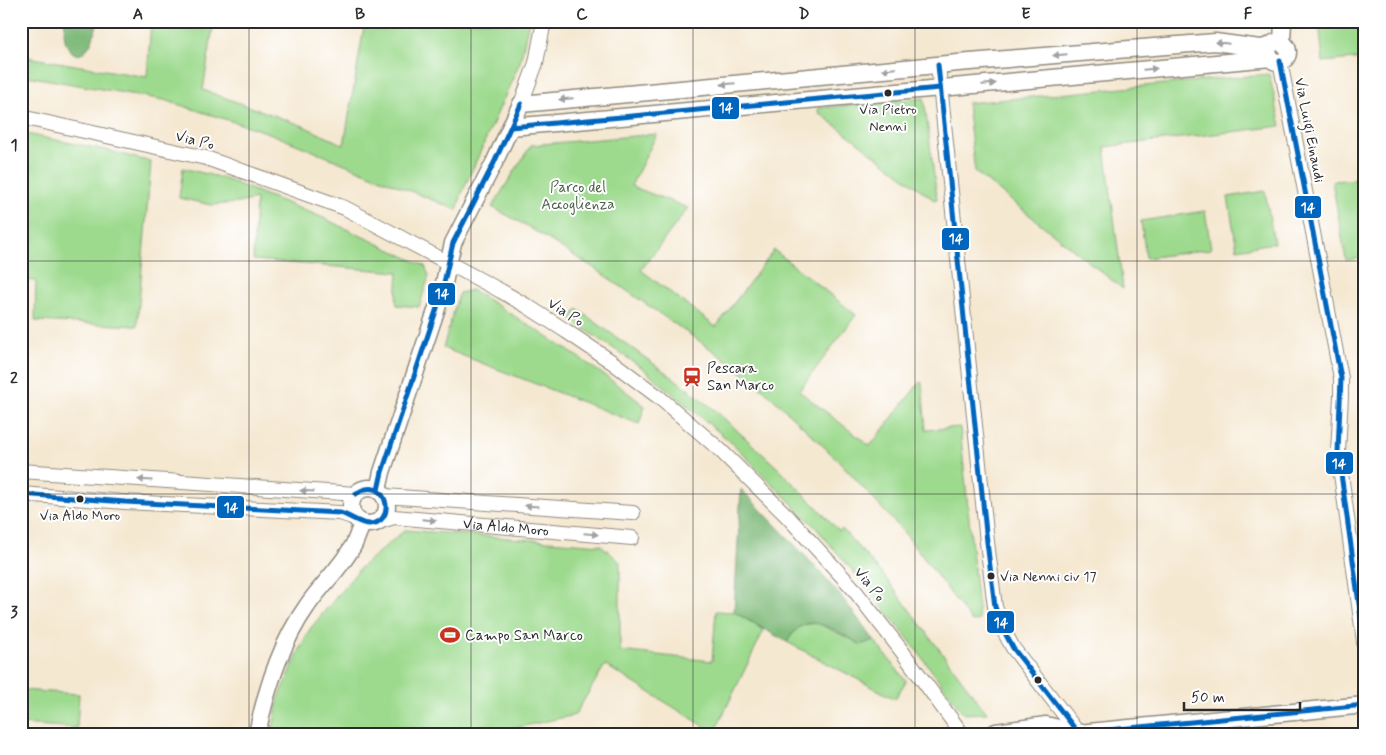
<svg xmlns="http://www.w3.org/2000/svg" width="1386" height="755" font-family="Mynerve,sans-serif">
  <rect width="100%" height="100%" fill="#fff"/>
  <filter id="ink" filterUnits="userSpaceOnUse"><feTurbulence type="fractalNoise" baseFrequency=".02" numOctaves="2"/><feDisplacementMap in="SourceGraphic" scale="10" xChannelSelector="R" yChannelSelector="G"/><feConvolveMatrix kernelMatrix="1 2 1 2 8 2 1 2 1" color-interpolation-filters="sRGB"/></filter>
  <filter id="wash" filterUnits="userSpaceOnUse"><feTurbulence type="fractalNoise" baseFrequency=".0096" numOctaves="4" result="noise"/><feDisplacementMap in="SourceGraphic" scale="20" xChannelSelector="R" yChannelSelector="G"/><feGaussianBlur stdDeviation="1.12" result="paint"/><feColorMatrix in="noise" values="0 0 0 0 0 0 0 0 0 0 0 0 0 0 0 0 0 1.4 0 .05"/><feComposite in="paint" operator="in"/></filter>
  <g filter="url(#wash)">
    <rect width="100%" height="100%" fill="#f5e8d1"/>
    <g fill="#9dda8e" stroke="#64825c">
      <path d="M151,21H214L203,90L301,125L344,145L365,21H529L520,62L462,193L457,210L269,133L164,100L21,75V56L147,77Z"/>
      <path d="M1319,21H1365V58L1323,62Z"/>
      <path d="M1269,74L1281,126L1105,147L1123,289L975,172L967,103Z"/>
      <path d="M924,98L937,199L934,200L818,112V108Z"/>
      <path d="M21,133L106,150L151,162L137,326L35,321L36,281L21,280Z"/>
      <path d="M657,134L631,186L688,208L641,270L716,327L774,250L856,315L799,391L870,446L920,382L922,383L926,430L960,427L979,620L972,622L907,536L840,462L764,390L718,354L594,268L527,226L492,207L531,145Z"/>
      <path d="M183,168L222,178L319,216L425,266L429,276L419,307L397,305L396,301L398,272L253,260L256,199L238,203L211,205L179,198Z"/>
      <path d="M1365,179V258L1346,260L1332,181Z"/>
      <path d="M1265,191L1274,243L1237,249L1228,197Z"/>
      <path d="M1205,211L1211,249L1146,258L1141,221Z"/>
      <path d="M472,290C532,327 590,362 645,406L639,424L443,348L459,293Z"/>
      <path d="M577,309L675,379L716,411L780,470L811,501L839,531L842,529L885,577L987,713L964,714L909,640L863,583L817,529L733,444L641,367L571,320Z"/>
      <path d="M405,530L601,545L620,562V651L712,661L716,611L734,612L764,630L716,729L723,734H717L605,665L575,715L501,731L500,734H272L278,700L303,642L310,629L361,567Z"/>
      <path d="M817,623L861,644L874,640L906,681L895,699L787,642C796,627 800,625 817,623Z"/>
      <path d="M21,690L79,694L77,728L21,724Z"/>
    </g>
    <g fill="#7eba79" stroke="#547252">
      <path d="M65,21H98C94,34 92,49 79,55C64,52 63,34 65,21Z"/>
      <path d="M741,489L810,561L843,599L874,640L861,645C847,637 819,617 803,625C795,629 791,636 787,642L734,612Z"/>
    </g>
  </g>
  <g filter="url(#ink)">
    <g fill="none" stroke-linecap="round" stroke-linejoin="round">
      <defs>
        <g id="minor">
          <path d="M1280,61L1341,378V396L1338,452L1365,649"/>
          <path d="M938,65L987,542L995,607L1005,633L1013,648L1079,734"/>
          <path d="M521,104L536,63L544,21"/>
          <path d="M21,117L206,158L345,208L501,291L527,306L566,331L612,362L660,398L719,449L787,516L852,587L901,650L962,734"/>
          <path d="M21,471L356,494"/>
          <path d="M21,494L125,502L340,513L355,518"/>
          <path d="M384,496L633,513"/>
          <path id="s1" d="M381,521L394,517L632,538"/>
        </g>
        <g id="tertiary">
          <circle cx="1278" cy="52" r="10"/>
          <path d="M1282,43L1283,21"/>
          <path d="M511,127L1271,58"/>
          <circle cx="369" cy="506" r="18"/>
          <path d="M378,490L382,472L441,296L453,243L494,163L521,104L958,63L1215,42L1260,48L1270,46"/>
          <path d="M257,734C266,690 281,643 307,606C321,585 342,567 354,544C357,538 359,530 363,523"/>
          <path d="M993,734L996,732L1046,725L1078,733L1365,705"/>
        </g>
      </defs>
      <use href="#minor" stroke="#908a7e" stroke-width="16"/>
      <use href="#tertiary" stroke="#908a7e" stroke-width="19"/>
      <use href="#minor" stroke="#fff" stroke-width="14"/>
      <use href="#tertiary" stroke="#fff" stroke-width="16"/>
      <defs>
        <g id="bus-1">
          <path d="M1280,61L1341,378L1338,452L1365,647"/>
          <path d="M938,65L987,542L995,607L1005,633L1013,648L1079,734"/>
          <path d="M511,127L940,88"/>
          <path d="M378,490L382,472L441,296L453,243L494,163L521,104"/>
          <path d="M21,494L125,502L340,513C349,515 359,524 369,524C396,523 388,484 366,489C363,489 359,492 356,494"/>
          <path d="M1078,733L1365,705"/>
        </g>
      </defs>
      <use href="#bus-1" stroke="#fff" stroke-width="9"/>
      <use href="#bus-1" stroke="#0065bd" stroke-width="5"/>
    </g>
    <defs><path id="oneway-solid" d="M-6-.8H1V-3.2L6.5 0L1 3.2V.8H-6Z" transform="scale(1.25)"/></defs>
    <g fill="#a0a0a0">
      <use href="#oneway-solid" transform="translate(1222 43) rotate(-174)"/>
      <use href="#oneway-solid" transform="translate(1060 55) rotate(175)"/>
      <use href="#oneway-solid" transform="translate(889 69) rotate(175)"/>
      <use href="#oneway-solid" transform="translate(1150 69) rotate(-5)"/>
      <use href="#oneway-solid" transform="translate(728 84) rotate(175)"/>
      <use href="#oneway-solid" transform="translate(989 84) rotate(-5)"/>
      <use href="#oneway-solid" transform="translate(566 99) rotate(175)"/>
      <use href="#oneway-solid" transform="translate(145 480) rotate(-176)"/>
      <use href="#oneway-solid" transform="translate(307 491) rotate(-176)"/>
      <use href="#oneway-solid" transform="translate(532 506) rotate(-176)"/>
      <use href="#oneway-solid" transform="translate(429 520) rotate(5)"/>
      <use href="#oneway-solid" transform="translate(591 534) rotate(5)"/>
    </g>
  </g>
  <path fill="none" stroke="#2b2b2b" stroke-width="1" stroke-opacity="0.55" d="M249,21V734M471,21V734M693,21V734M915,21V734M1137,21V734M21,261H1365M21,494H1365"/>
  <defs>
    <symbol id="station-bare" viewBox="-9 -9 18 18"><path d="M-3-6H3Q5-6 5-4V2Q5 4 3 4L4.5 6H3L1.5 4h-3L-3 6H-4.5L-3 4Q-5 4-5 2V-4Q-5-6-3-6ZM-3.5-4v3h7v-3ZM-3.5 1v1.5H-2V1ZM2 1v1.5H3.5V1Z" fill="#c8321e" stroke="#fff" stroke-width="2.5" paint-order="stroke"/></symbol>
    <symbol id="stadium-bare" viewBox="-9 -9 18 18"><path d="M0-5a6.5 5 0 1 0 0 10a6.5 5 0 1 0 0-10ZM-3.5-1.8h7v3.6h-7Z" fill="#c8321e" stroke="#fff" stroke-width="2.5" paint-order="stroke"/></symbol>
  </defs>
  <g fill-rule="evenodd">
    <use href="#station-bare" x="678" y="363" width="28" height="28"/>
    <use href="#stadium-bare" x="436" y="621" width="28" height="28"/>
  </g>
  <g fill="#2b2b2b" stroke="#fff" stroke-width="2">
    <circle cx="888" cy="93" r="4.5"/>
    <circle cx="80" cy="499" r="4.5"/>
    <circle cx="991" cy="576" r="4.5"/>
    <circle cx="1038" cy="680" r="4.5"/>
  </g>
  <g text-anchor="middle" stroke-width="4" stroke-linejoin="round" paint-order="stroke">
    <g font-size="14" fill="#2b2b2b" stroke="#fff">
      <text x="888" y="114">Via Pietro<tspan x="888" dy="17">Nenni</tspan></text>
      <text x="80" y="520">Via Aldo Moro</text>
      <text x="1000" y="581" text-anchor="start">Via Nenni civ 17</text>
    </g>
    <g font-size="15" fill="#2b2b2b" stroke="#fff">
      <text transform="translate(1310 130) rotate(79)" y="5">Via Luigi Einaudi</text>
      <text transform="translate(195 140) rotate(14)" y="5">Via Po</text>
      <text transform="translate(566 312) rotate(33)" y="5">Via Po</text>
      <text dy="5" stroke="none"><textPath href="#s1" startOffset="126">Via Aldo Moro</textPath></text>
      <text transform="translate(870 584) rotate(51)" y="5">Via Po</text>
    </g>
    <g font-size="15" fill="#4d6049" stroke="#fff">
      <text x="578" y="192">Parco del<tspan x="578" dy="17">Accoglienza</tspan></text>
    </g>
    <g font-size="15" fill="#2b2b2b" stroke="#fff" text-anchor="start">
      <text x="707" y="373">Pescara<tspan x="707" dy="17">San Marco</tspan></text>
      <text x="465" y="640">Campo San Marco</text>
    </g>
  </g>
  <g stroke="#fff" stroke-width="2">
    <rect x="711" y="96" width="29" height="24" rx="5" fill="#0065bd"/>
    <rect x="1294" y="195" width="28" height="24" rx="5" fill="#0065bd"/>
    <rect x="941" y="227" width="29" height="24" rx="5" fill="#0065bd"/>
    <rect x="427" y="282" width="29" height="24" rx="5" fill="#0065bd"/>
    <rect x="1325" y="451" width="29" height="24" rx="5" fill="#0065bd"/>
    <rect x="216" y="495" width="29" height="24" rx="5" fill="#0065bd"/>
    <rect x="986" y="610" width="29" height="24" rx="5" fill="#0065bd"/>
  </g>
  <g font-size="14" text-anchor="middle" font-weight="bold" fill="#fff">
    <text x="726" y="112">14</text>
    <text x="1308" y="212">14</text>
    <text x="956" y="243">14</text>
    <text x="442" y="298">14</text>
    <text x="1339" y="468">14</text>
    <text x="231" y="512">14</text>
    <text x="1001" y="627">14</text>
  </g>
  <rect width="1386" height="755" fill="none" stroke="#fff" stroke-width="55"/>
  <path d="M1184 702v8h116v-8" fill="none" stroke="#2b2b2b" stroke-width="2.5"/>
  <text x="1191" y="702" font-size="15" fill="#2b2b2b" stroke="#ffffff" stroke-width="4" paint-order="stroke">50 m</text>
  <rect x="28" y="28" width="1330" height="700" fill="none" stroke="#2b2b2b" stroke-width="2"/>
  <g font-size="16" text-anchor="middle" font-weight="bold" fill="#2b2b2b">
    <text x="138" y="19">A</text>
    <text x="360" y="19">B</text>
    <text x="582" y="19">C</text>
    <text x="804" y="19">D</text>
    <text x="1026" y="19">E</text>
    <text x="1248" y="19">F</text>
    <text x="14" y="150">1</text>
    <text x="14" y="383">2</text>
    <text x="14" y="617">3</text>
  </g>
</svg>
